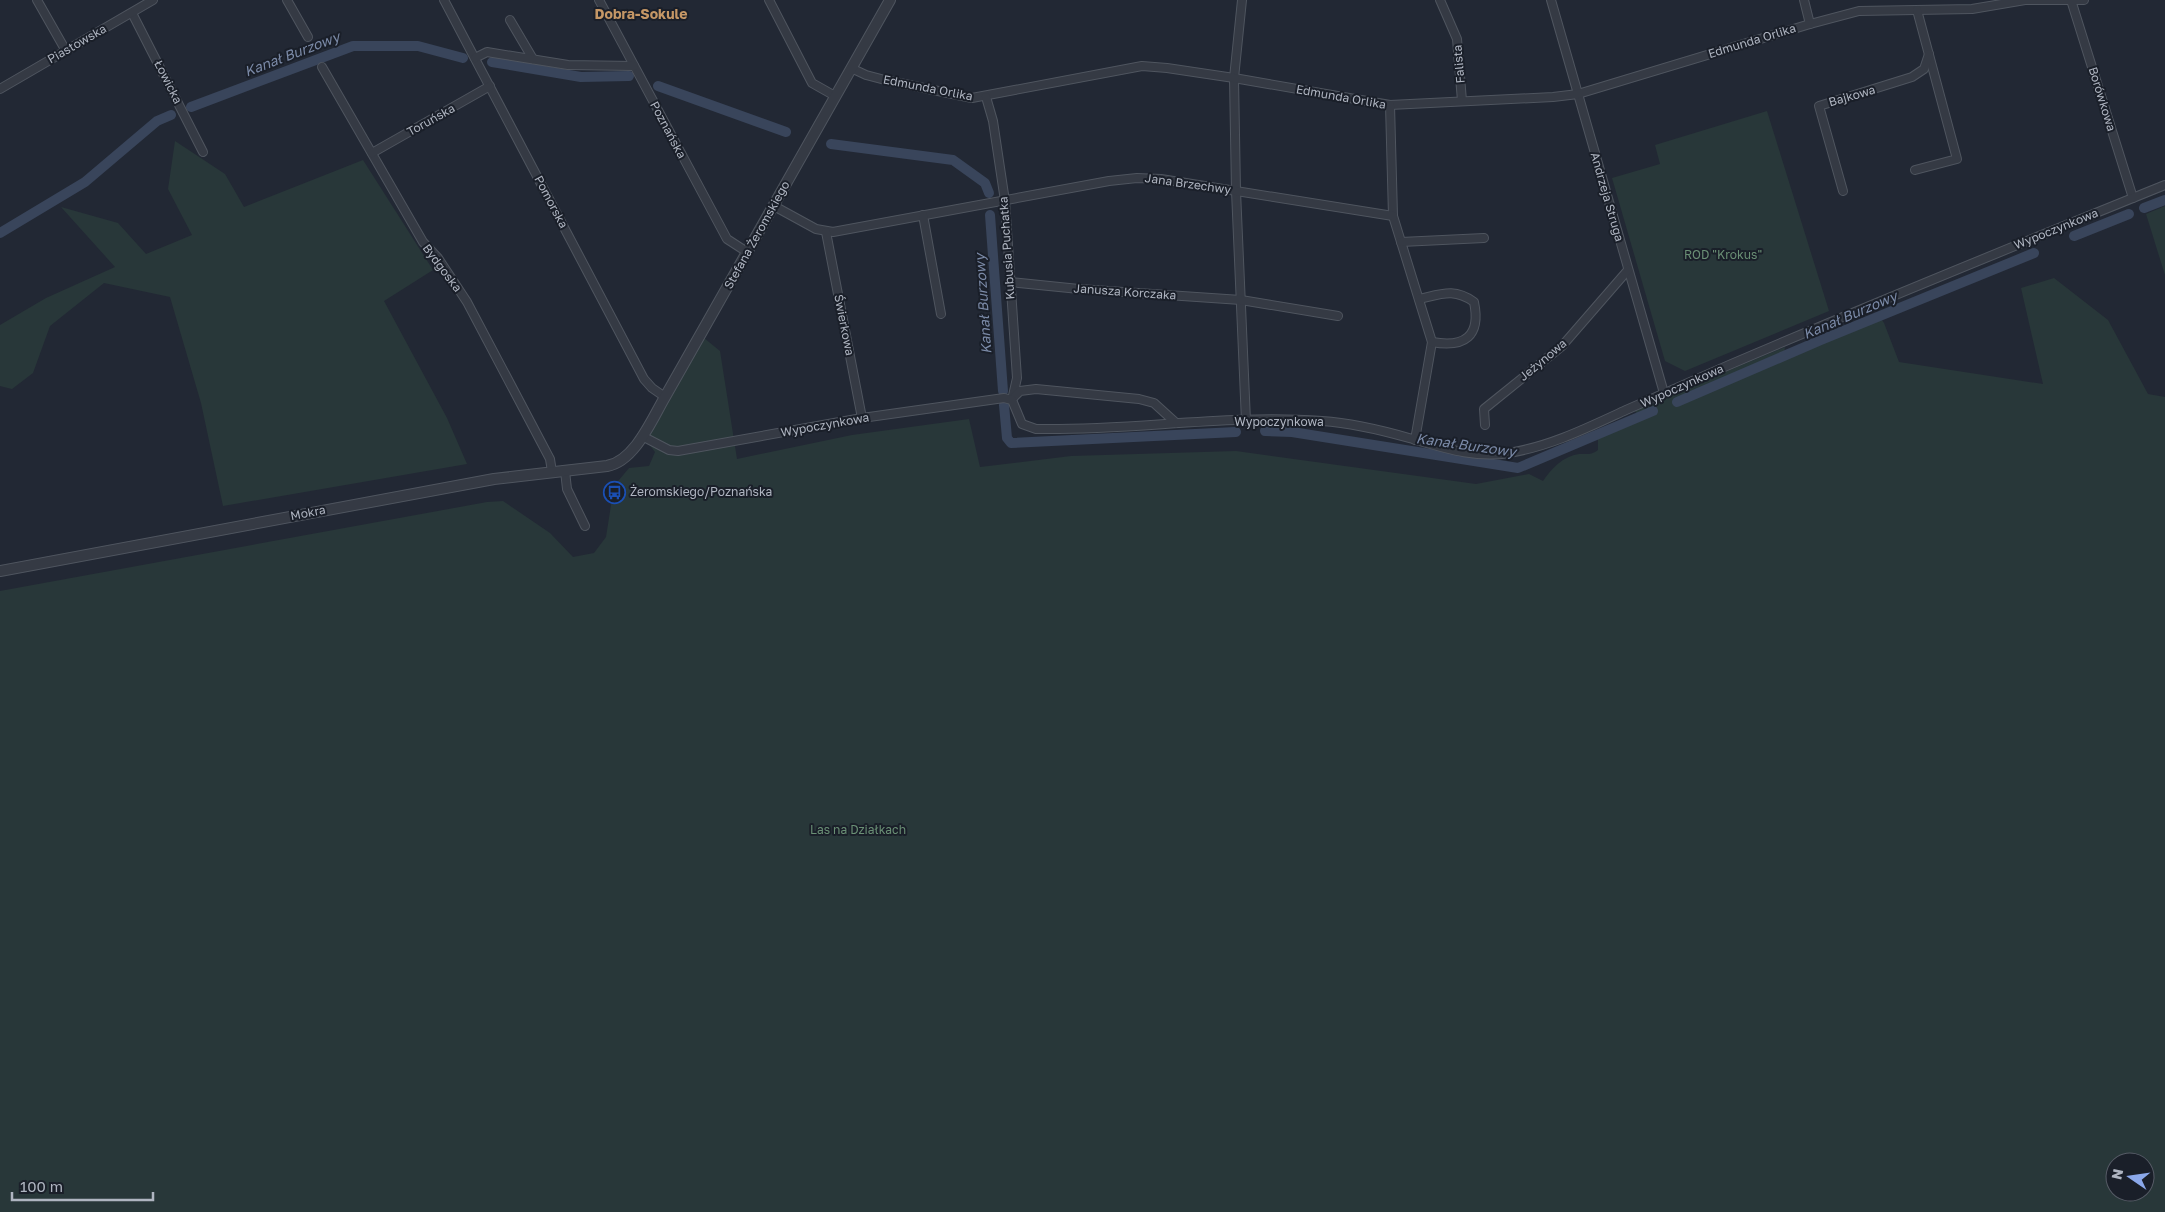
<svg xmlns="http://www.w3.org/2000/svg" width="2165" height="1212" font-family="'Golos Text',sans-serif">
  <rect width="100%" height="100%" fill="#222834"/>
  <g fill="#283739" fill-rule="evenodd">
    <path d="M1767,111L1829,311L1685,371L1665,361L1612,178L1660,164L1655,145Z"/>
    <path d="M175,141L225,174L244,207L363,160L433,270L384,301L447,418L467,464L223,506L201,403L170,297L104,283L50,326L33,373L12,389L0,386V325L46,298L115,267L61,207L118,223L146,254L192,235L168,189Z"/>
    <path d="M2165,206V275L2146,214Z"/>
    <path d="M2054,278L2108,320L2148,394L2165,397V1212H0V591L487,502L503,501L550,533L573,557L594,553L606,537L614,486L629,468L649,466L655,452L646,440L704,338L720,351L737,459L852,435L969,419L980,467L1071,456L1236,451L1476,484L1529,474L1543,481C1551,469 1563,456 1579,454C1588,454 1591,455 1598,450V439L1641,419L1634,410L1785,347L1783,360L1792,351L1877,313L1884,323L1899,362L2043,384L2021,288ZM2115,1162H2145V1192H2115Z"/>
  </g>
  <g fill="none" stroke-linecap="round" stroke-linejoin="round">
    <g stroke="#39455b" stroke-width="10">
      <path d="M492,62L581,77L629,76"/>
      <path d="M658,86L786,132"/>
      <path d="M191,107L353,46H418L463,58"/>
      <path d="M831,144L953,160L985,183L989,193"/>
      <path d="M2144,208L2165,200"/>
      <path d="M990,215L1003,391"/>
      <path d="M0,233L85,182L157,121L171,115"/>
      <path d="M2074,236L2129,214"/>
      <path d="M1677,402L1821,340L2034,253"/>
      <path d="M1004,405L1007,438L1011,443L1236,432"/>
      <path d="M1265,431L1292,432L1518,468L1653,411"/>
    </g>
    <defs>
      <g id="minor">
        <path d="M37,0L66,51"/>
        <path d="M287,0L308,37"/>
        <path d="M444,0L644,379L652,388L665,397"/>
        <path d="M599,0L727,239L747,252"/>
        <path d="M769,0L812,83L835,96"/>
        <path d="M1242,0L1234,78L1236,191L1246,421"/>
        <path d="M1440,0L1457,39L1462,101"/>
        <path d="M1551,0L1664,393"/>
        <path d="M1804,0L1810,24"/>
        <path d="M2071,0L2133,198"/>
        <path d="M132,13L203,152"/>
        <path d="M510,20L533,59"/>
        <path d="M475,58L487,52L568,65L634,66"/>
        <path d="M322,67L423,242L438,258L467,302L550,459L552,472"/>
        <path d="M851,68L866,75L885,80L972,98L1142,66L1167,68L1234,78L1390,105L1553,97L1578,94L1810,24L1859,11L1972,9L2025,0H2084"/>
        <path d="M0,89L153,0"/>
        <path d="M986,97L993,121L1005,201L1017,378L1012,400"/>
        <path d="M1390,105L1393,216L1432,342L1415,440"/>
        <path d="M372,153L490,86"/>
        <path d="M1915,170L1957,159L1917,10"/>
        <path d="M1843,191L1819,106L1912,77L1924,69L1929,54"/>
        <path d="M774,206L816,229L833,232L1109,181L1137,178L1161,179L1393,216"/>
        <path d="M923,215L941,314"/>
        <path d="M826,232L862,418"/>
        <path d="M1401,242L1484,238"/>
        <path d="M1010,282L1079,289L1241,300L1338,316"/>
        <path d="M1419,299C1442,294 1454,288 1474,302C1481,336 1465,348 1432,342"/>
        <path d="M1013,398L1020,391L1036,389L1139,399L1154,403L1176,423"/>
        <path d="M1485,425L1484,409L1562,346L1628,270"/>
        <path d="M642,436L669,450L678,451L862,418L1004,398L1012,400L1022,424L1036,429C1131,431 1226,414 1322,421C1352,423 1381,430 1409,438C1441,447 1475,459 1509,453C1551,446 1587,428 1626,410C1660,395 1695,380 1729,365C1874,303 2019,244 2165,185"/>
        <path d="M565,471L567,489L585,526"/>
      </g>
      <path id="tertiary" d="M0,571L494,479L607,466C635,461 652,419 665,397L890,0"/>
    </defs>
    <use href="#minor" stroke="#4f555f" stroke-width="10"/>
    <use href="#tertiary" stroke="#4f555f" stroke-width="12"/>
    <use href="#minor" stroke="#353a44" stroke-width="8"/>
    <use href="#tertiary" stroke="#353a44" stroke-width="10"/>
  </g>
  <defs>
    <symbol id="bus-ring" viewBox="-11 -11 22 22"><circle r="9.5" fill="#1a1f29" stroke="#1a4fb4" stroke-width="1.5"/><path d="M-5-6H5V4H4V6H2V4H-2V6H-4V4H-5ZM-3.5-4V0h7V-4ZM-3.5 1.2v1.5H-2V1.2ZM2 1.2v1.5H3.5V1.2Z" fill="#1a4fb4"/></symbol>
  </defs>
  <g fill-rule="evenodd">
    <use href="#bus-ring" x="602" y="480" width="25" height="25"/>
  </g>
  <g text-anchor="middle" stroke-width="4" stroke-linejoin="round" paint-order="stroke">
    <g font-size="12" fill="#afb5c1" stroke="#1a1f29">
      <text transform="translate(1752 41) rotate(-17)" y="4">Edmunda Orlika</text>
      <text transform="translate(77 44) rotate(-30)" y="4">Piastowska</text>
      <text transform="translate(1459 64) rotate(-95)" y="4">Falista</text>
      <text transform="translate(168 82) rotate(63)" y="4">Łowicka</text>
      <text transform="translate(928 88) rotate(11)" y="4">Edmunda Orlika</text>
      <text transform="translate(1852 96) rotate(-16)" y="4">Bajkowa</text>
      <text transform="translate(1341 97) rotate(10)" y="4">Edmunda Orlika</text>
      <text transform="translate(2102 99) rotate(73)" y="4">Borówkowa</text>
      <text transform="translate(431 120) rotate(-29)" y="4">Toruńska</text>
      <text transform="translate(668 130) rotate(62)" y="4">Poznańska</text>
      <text transform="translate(1188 184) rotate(8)" y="4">Jana Brzechwy</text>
      <text transform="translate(1607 197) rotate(74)" y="4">Andrzeja Struga</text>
      <text transform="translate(551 202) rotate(62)" y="4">Pomorska</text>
      <text transform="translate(2056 229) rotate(-22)" y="4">Wypoczynkowa</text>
      <text transform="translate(757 235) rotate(-61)" y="4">Stefana Żeromskiego</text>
      <text transform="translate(1007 248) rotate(-94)" y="4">Kubusia Puchatka</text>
      <text transform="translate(442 268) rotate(53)" y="4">Bydgoska</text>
      <text transform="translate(1125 292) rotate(4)" y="4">Janusza Korczaka</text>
      <text transform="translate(844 325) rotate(79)" y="4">Świerkowa</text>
      <text transform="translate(1543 360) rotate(-40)" y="4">Jeżynowa</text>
      <text transform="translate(1682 386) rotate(-24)" y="4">Wypoczynkowa</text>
      <text x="1279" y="426">Wypoczynkowa</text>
      <text transform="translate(825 425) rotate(-10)" y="4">Wypoczynkowa</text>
      <text transform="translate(308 513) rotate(-11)" y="4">Mokra</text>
    </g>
    <g font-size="12" fill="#6a8f75" stroke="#1a1f29">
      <text x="1723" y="259">ROD "Krokus"</text>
      <text x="858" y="834">Las na Działkach</text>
    </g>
    <g font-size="12" fill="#afb5c1" stroke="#1a1f29" text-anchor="start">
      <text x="630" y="496">Żeromskiego/Poznańska</text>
    </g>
    <g font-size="14" font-weight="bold" fill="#c59766" stroke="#1a1f29">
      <text x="641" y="19">Dobra-Sokule</text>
    </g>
    <g font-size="14" font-style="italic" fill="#7b8aa7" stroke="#1a1f29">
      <text transform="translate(292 54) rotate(-21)" y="5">Kanał Burzowy</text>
      <text transform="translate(983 304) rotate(-94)" y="5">Kanał Burzowy</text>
      <text transform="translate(1850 315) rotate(-23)" y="5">Kanał Burzowy</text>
      <text transform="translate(1466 445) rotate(8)" y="5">Kanał Burzowy</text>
    </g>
  </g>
  <g transform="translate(2130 1177) rotate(283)"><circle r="24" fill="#1a1f29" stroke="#565b66"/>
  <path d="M0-4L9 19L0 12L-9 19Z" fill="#8ba8ea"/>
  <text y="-8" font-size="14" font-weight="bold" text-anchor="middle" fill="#afb5c1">N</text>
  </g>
  <path d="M12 1192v8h141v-8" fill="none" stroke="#afb5c1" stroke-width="2.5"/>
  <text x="20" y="1192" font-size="15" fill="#afb5c1" stroke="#1a1f29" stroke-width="4" paint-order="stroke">100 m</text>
</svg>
